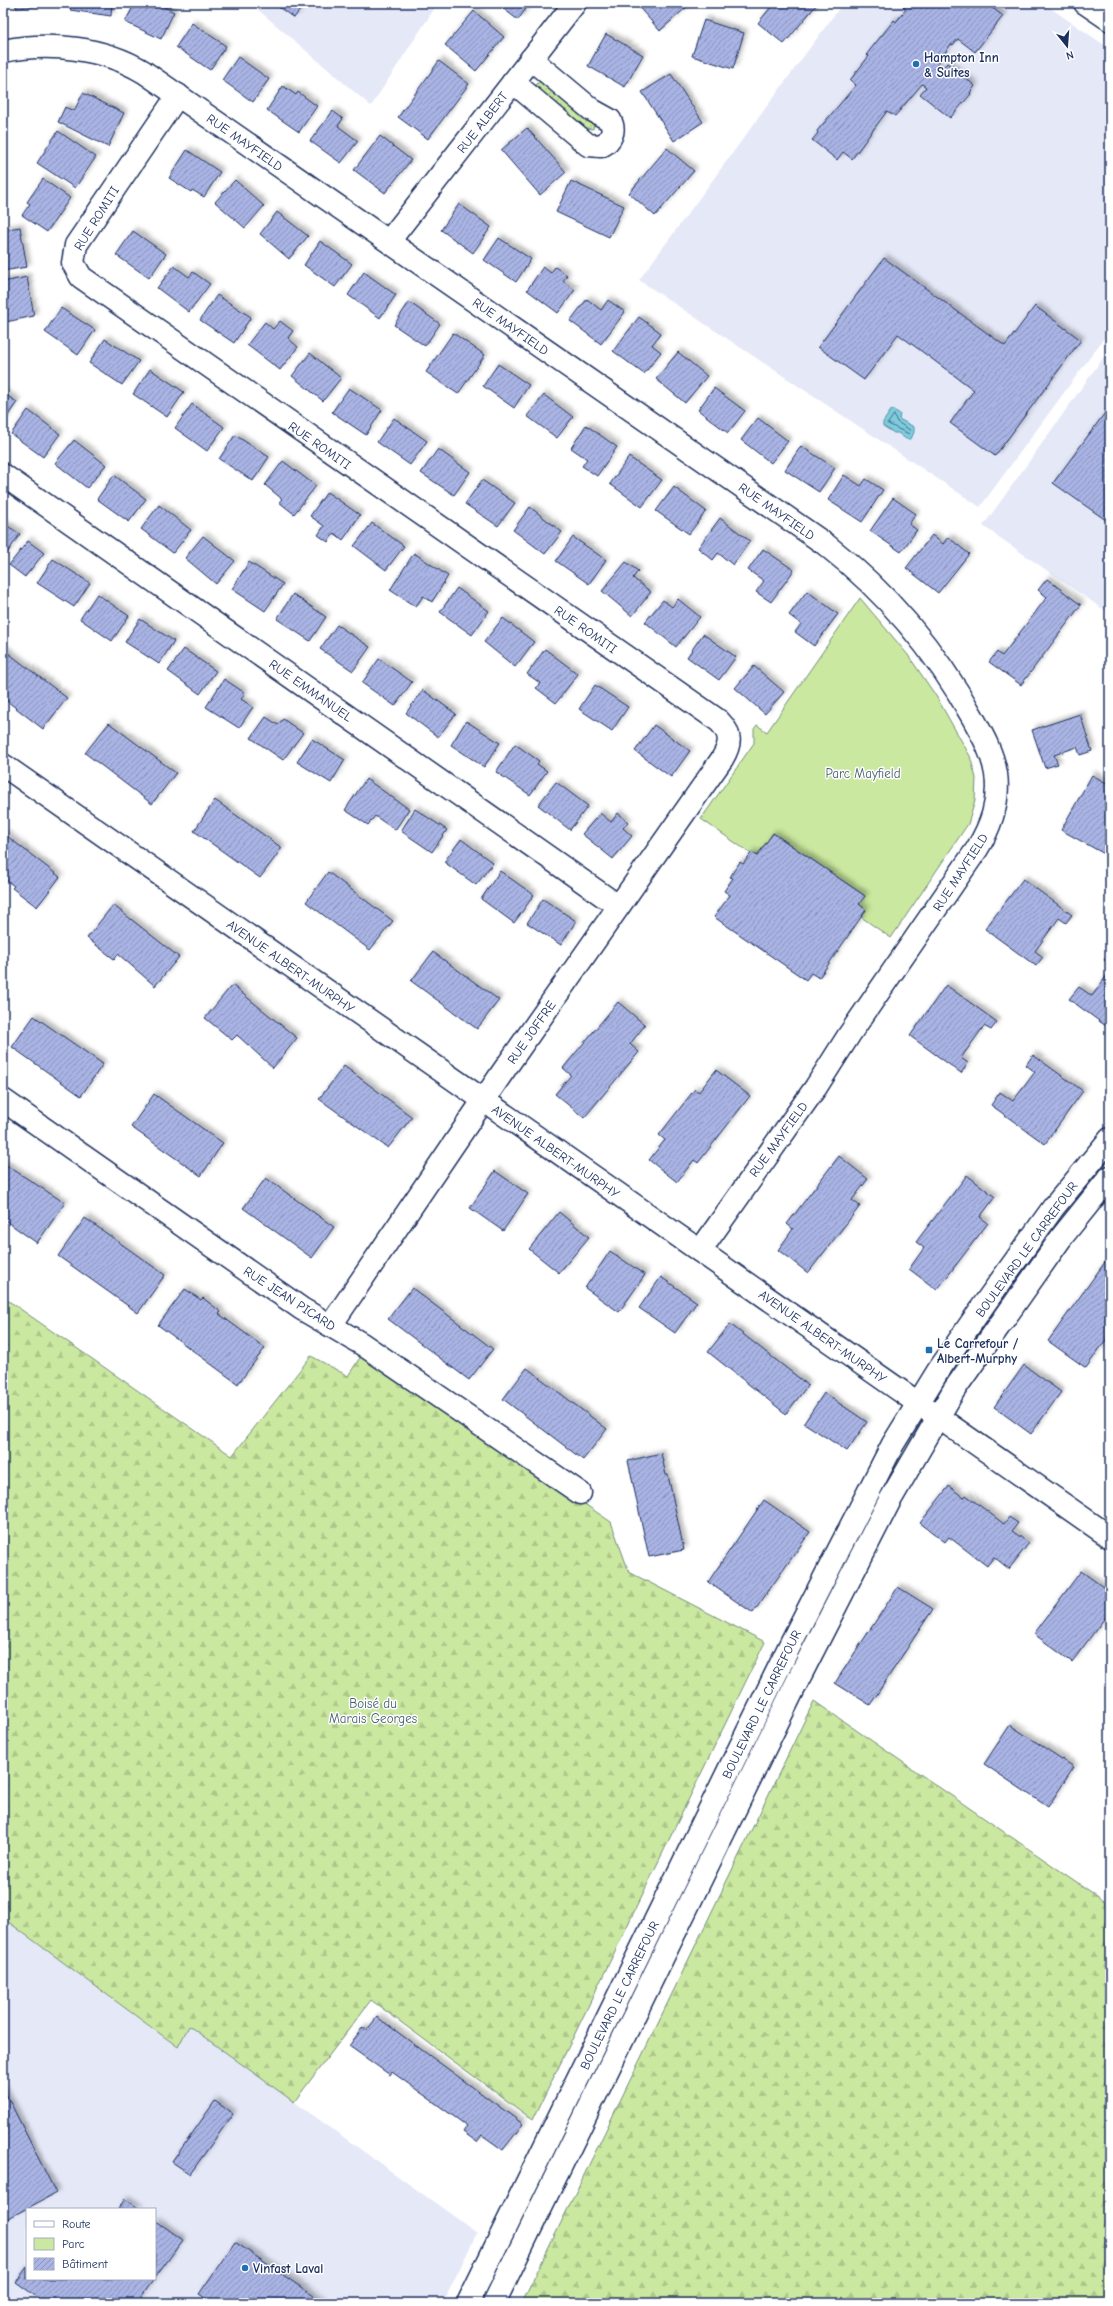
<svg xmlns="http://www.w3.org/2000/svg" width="1113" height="2306" font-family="'Comic Neue',sans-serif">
  <defs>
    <pattern id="grass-dots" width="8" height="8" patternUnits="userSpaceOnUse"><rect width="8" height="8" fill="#cae89f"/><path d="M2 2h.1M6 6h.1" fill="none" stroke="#adc78b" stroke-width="1.8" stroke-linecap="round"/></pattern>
    <pattern id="forest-firs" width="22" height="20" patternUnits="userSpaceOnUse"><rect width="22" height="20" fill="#cae89f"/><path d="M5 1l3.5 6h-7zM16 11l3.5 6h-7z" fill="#adc78b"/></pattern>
    <pattern id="water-ripples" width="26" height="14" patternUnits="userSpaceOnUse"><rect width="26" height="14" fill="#7fcddc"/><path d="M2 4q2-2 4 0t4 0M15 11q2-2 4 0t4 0" fill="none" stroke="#6db0bf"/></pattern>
    <pattern id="building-hatch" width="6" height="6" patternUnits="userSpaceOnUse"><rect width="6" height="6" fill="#a9b4e4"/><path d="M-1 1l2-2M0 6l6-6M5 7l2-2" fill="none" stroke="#8993bc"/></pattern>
    <filter id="shadow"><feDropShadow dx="3.5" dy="-3.5" stdDeviation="2" flood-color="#0004"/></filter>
  </defs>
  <rect width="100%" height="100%" fill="#fff"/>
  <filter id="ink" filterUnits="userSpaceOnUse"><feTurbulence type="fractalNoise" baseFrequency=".025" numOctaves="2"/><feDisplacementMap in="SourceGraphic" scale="8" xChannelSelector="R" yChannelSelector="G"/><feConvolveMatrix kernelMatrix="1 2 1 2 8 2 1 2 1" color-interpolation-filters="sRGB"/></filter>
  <g filter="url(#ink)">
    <g fill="#e5e8f7" fill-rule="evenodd">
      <path d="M250,3H438L371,106Z"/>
      <path d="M843,3H1043L1110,49V330L980,507L639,280Z"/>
      <path d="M1110,348V614L983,526Z"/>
      <path d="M3,1918L177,2047L189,2026L477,2233L443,2303H3ZM27,2209H155V2279H27Z"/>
    </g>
    <path fill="url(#grass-dots)" stroke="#728c7e" d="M541,81L594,123L593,129L587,128L538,90L536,84Z"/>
    <g fill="url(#forest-firs)" stroke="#728c7e">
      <path d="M3,1297L232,1456L311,1356L348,1376L363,1353L611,1522L629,1572L765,1642L533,2120L371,2000L294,2102L189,2026L178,2047L3,1918Z"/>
      <path d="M814,1701L1110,1905V2303H522Z"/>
    </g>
    <path fill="#cae89f" stroke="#728c7e" d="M860,598L908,655L936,696L970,756L976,778L975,801L968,824L891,938L861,917L866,910L859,904L865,896L773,833L757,856L752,852L750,853L701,819L754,743V729L757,725L767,732Z"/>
    <path fill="url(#water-ripples)" stroke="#578eaa" d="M892,409L900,414L899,419L914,427V432L911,439H906L898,433H894L883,426V422Z"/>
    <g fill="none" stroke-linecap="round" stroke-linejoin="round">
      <path stroke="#436e90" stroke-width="1" d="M894,415L897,422L910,430L909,434L888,424Z"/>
    </g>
    <g fill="url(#building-hatch)" stroke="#1b2f5e" filter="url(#shadow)">
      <path d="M16,3H57V5L16,8Z"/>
      <path d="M71,3H112L111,16L70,10Z"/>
      <path d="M135,3H156L174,12L161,39L125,22Z"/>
      <path d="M273,3H305L294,18Z"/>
      <path d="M496,3H530L518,20Z"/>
      <path d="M635,3H689L690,4L660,31Z"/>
      <path d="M774,3H818L784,44L758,23Z"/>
      <path d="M907,3H986L1003,16L975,52L958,39L953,45L951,44L936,66L941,70L947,63L975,86L970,93L971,94L950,118L920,94L926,87L922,84L895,116L887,111L852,159L843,152L837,160L812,140L818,133L817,131L856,85L850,80L869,56L866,55L894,20L896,22L906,9L903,8Z"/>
      <path d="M474,11L504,37L476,71L445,45Z"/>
      <path d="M704,20L744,33L733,69L692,56Z"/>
      <path d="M192,23L226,46L210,70L176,47Z"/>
      <path d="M606,34L643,55L625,87L588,66Z"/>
      <path d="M238,57L269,79L253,102L222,80Z"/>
      <path d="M439,61L469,84L428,139L398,117Z"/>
      <path d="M671,74L703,122L674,141L642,92Z"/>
      <path d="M283,86L296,95L298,92L317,106L299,132L267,110Z"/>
      <path d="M83,93L124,113L108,147L58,122L65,107L74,111Z"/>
      <path d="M333,111L343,119L338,126L358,141L341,163L310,141Z"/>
      <path d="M527,128L566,172L540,195L501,150Z"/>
      <path d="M58,131L96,157L75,188L37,163Z"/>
      <path d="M380,136L411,160L385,193L354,170Z"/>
      <path d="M667,148L694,171L655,216L629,193Z"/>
      <path d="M187,150L220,172L204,197L192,190L191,192L169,178Z"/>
      <path d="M43,179L70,198L47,232L22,215L30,204L27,202Z"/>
      <path d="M235,180L264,206L245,228L215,202Z"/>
      <path d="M571,181L624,206L609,237L556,212Z"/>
      <path d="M459,204L491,227L473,253L441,230Z"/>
      <path d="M277,212L308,236L289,259L260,234Z"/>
      <path d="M20,227L27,267L3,271V230Z"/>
      <path d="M133,231L166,254L149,278L116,255Z"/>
      <path d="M499,238L531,259L516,282L484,260Z"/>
      <path d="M320,241L352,264L335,287L304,265Z"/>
      <path d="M884,258L1005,346L1035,306L1081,340L995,456L950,423L974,390L898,334L864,380L818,347Z"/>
      <path d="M174,266L189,277L193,272L210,284L189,312L157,288Z"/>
      <path d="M543,267L551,273L555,267L567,275L563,281L575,290L558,313L527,290Z"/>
      <path d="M364,272L396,295L380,318L348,295Z"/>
      <path d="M27,277L34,316L6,322L3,309V282Z"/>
      <path d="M217,295L251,317L234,343L200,320Z"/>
      <path d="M587,299L601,310L608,300L625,312L601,344L570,321Z"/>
      <path d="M409,302L440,324L425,346L394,325Z"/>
      <path d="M61,308L95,330L78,355L45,332Z"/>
      <path d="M639,317L661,333L652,345L661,352L644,374L613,351Z"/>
      <path d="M280,321L293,331L288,338L298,347L280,370L247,345L265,322L273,329Z"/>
      <path d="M453,333L485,355L458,394L426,372Z"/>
      <path d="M105,339L139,361L122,385L89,363Z"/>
      <path d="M678,352L707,376L685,403L656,379Z"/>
      <path d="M310,353L341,378L323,401L292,376Z"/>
      <path d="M498,364L529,385L514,408L483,386Z"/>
      <path d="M150,369L184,392L167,417L133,394Z"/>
      <path d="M349,388L382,410L366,435L332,412Z"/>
      <path d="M714,388L745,411L728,433L698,410Z"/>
      <path d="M3,393L17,402L3,423Z"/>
      <path d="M544,395L573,417L557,438L527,416Z"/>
      <path d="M192,404L224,427L207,451L175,428Z"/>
      <path d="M1110,406V523L1053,483Z"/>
      <path d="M28,410L60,434L43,457L11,434Z"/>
      <path d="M394,418L427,441L410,465L377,442Z"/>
      <path d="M758,418L788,441L771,463L741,440Z"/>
      <path d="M586,425L617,447L597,476L582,466L587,459L571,448Z"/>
      <path d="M235,435L269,457L253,481L219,459Z"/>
      <path d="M74,440L106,465L87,488L55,463Z"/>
      <path d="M801,446L835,468L819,492L785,470Z"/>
      <path d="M438,449L470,472L454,495L421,473Z"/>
      <path d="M629,457L662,480L642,507L610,484Z"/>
      <path d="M283,461L316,486L294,514L279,502L282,499L265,485Z"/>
      <path d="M114,475L146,499L129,522L97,499Z"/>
      <path d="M844,475L861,486L866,479L883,490L862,522L828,500Z"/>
      <path d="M482,480L515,503L498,526L465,504Z"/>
      <path d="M674,487L706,511L689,534L656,511Z"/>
      <path d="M327,492L360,515L343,540L334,533L328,542L318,535L324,526L310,516Z"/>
      <path d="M893,498L916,514L909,524L917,530L901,552L870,531Z"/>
      <path d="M159,505L191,530L173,553L141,529Z"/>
      <path d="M530,507L562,532L545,554L513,530Z"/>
      <path d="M720,518L750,541L733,565L718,553L713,560L698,548Z"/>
      <path d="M3,523L20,534L3,559Z"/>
      <path d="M372,523L404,546L386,570L354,546Z"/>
      <path d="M932,535L943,544L948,537L969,554L938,593L906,568Z"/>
      <path d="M203,536L235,561L216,584L185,558Z"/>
      <path d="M573,537L606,560L589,584L556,561Z"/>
      <path d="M28,541L44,553L25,577L9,565Z"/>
      <path d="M763,549L794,570L771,602L756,592L764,581L748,570Z"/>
      <path d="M414,553L448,576L432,602L423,596L416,607L390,590Z"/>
      <path d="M53,559L90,583L74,607L37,583Z"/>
      <path d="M249,562L283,584L265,611L232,589Z"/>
      <path d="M626,562L638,571L633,578L651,592L632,616L602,591Z"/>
      <path d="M1047,579L1081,605L1021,685L989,662L997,652L1002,656L1047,597L1038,590Z"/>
      <path d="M457,588L489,611L472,635L440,612Z"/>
      <path d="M807,591L838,614L814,646L795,632L801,624L789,615Z"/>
      <path d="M97,594L129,616L112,641L80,619Z"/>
      <path d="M293,594L326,617L310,641L277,619Z"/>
      <path d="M678,599L700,617L676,647L645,622L663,600L672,607Z"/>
      <path d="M503,618L534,642L515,667L484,642Z"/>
      <path d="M140,619L174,641L159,664L125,642Z"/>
      <path d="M337,625L370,647L353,671L320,649Z"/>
      <path d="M703,634L736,657L719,680L687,657Z"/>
      <path d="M3,649L67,698L43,729L3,698Z"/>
      <path d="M184,649L216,671L200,694L168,671Z"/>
      <path d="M545,649L578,674L556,703L536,688L540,683L527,674Z"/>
      <path d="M379,659L412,682L395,706L362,683Z"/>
      <path d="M754,666L784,692L765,714L735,688Z"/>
      <path d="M224,679L245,693L241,699L253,707L239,728L206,707Z"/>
      <path d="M595,685L628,707L612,731L579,709Z"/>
      <path d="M423,690L456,714L438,737L406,713Z"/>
      <path d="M1080,714L1092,751L1080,755L1077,747L1054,755L1058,764L1045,768L1032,730Z"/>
      <path d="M266,717L278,725L283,719L303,733L283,760L251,738Z"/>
      <path d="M466,721L500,743L484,767L451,745Z"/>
      <path d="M109,723L176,773L152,804L85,753Z"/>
      <path d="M654,725L690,751L671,777L635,751Z"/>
      <path d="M312,739L345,760L331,783L297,762Z"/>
      <path d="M515,744L539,761L537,764L547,771L530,795L496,772Z"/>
      <path d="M1092,775L1110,785V857L1061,830Z"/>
      <path d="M366,779L409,809L395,830L375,816L368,825L345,810Z"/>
      <path d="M556,782L588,806L570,830L538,805Z"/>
      <path d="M215,800L282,848L260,878L194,831Z"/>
      <path d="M415,809L447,830L432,852L401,831Z"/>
      <path d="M600,813L611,822L618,813L628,822L623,828L632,836L613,859L582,834Z"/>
      <path d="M3,833L60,877L37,907L12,888L14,886L3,878Z"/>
      <path d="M773,833L865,896L859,904L866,910L819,978L811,973L806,980L714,917L730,895L724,891L733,878L730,877L735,869L740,862L743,864L752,852L757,856Z"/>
      <path d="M461,839L493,863L476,885L444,862Z"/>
      <path d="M500,871L534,895L514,923L481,899Z"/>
      <path d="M328,872L393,921L370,950L306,902Z"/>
      <path d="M1023,879L1072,915L1066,923L1059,918L1035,951L1043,957L1036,966L985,929Z"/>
      <path d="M543,899L576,921L561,945L527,923Z"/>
      <path d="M113,905L179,957L155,986L118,954L114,959L87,938Z"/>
      <path d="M433,952L499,1000L477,1029L411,981Z"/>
      <path d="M1110,952V964L1104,960Z"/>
      <path d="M1110,971V1029L1069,999L1079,987L1092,996Z"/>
      <path d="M232,985L297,1038L273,1068L237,1035L232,1040L205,1018Z"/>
      <path d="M946,985L997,1022L991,1030L984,1026L961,1058L968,1063L961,1073L910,1036Z"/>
      <path d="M618,1002L645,1025L630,1044L639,1052L584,1118L555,1094L571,1075L563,1068Z"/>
      <path d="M34,1016L103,1064L81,1096L12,1047Z"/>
      <path d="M1033,1055L1083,1091L1045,1144L991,1105L1000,1092L1013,1101L1035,1072L1026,1065Z"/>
      <path d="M344,1066L412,1117L388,1148L319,1099Z"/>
      <path d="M716,1070L750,1096L698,1163L694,1160L677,1182L649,1160L665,1140L659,1135L695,1089L699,1092Z"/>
      <path d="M154,1094L223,1143L201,1176L131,1127Z"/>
      <path d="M839,1156L868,1179L852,1200L860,1206L808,1273L778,1250L793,1229L787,1224Z"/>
      <path d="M3,1163L65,1203L37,1243L3,1219Z"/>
      <path d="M495,1171L528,1194L503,1231L470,1208Z"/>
      <path d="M967,1175L995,1197L980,1217L988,1223L937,1290L909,1269L924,1248L916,1242Z"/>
      <path d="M266,1178L334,1227L312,1258L243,1208Z"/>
      <path d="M559,1212L589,1237L559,1273L529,1249Z"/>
      <path d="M85,1218L165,1275L138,1313L58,1256Z"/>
      <path d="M610,1251L645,1275L619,1312L585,1288Z"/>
      <path d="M1105,1262L1110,1266V1334L1086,1368L1048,1341Z"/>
      <path d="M661,1277L697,1302L675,1333L639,1308Z"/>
      <path d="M412,1288L493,1349L469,1380L388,1319Z"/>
      <path d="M185,1289L201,1300L203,1298L221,1312L219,1314L265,1348L238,1384L158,1325Z"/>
      <path d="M730,1324L808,1385L786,1414L708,1352Z"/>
      <path d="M1024,1365L1061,1392L1031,1434L994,1407Z"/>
      <path d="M527,1368L607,1429L583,1460L503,1399Z"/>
      <path d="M824,1393L867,1422L847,1451L804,1423Z"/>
      <path d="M661,1453L666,1475H668L684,1550L649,1557L628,1461Z"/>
      <path d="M949,1486L964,1498L966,1495L1004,1524L1009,1517L1018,1523L1012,1531L1029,1543L1009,1569L994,1557L987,1566L949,1537L945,1542L920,1523Z"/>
      <path d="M764,1500L810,1532L753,1613L708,1582Z"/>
      <path d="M1081,1571L1110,1592V1611L1072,1662L1034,1634Z"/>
      <path d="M898,1587L933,1609L870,1705L835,1683Z"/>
      <path d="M1010,1725L1074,1767L1048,1807L984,1764Z"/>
      <path d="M377,2017L523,2124L503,2150L482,2135L477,2142L463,2132L467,2126L392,2072L390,2075L349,2046L363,2027L367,2030Z"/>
      <path d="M3,2088L56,2193L3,2221Z"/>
      <path d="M215,2101L233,2114L190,2174L172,2162Z"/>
      <path d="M125,2199L140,2209H118Z"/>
      <path d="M155,2220L183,2240L155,2278Z"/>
      <path d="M235,2242L324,2303H212L199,2294Z"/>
      <path d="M27,2267V2279H154L137,2303H45L16,2282Z"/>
    </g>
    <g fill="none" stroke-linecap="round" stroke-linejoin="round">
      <defs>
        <g id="street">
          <path d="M3,51C49,42 103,47 144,72L825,544C885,591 936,651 973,718C983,736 993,754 996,774C1000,802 991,826 977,849L849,1035L816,1087L700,1251"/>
          <path d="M513,82L588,145L601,146C611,141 616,131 610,120L592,110L531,59"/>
          <path d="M178,95L76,245L73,263L81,277L719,721C732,734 731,744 722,759L502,1073L331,1325"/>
          <path d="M389,241L575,3"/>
          <path d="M3,475L618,906"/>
          <path d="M3,765L1110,1537"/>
          <path d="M3,1100L302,1309L362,1344L580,1493"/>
        </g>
        <g id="secondary">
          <path d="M468,2303L792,1641L893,1444L938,1371L985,1303L1053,1208L1110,1139"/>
          <path d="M494,2303L801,1674L889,1502L954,1390L1061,1238L1110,1177"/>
        </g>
        <path id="primary" d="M1085,3L1110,20"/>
      </defs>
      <use href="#street" stroke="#1b2f5e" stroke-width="25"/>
      <use href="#secondary" stroke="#1b2f5e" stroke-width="25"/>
      <use href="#primary" stroke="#1b2f5e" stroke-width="25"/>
      <use href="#street" stroke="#fff" stroke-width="22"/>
      <use href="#secondary" stroke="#fff" stroke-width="22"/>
      <use href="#primary" stroke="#fff" stroke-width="22"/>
    </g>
  </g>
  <g fill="#1f6fb2" stroke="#fff" stroke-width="1.5">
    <circle cx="916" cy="64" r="4"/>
    <rect x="925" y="1346" width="8" height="8" rx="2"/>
    <circle cx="245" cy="2268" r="4"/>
  </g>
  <g text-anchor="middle" stroke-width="3" stroke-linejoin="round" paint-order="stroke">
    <g font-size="13" font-weight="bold" fill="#1b2f5e" stroke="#fff" text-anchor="start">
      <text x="924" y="62">Hampton Inn<tspan x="924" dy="15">&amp; Suites</tspan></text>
      <text x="937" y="1348">Le Carrefour /<tspan x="937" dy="15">Albert-Murphy</tspan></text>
      <text x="253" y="2273">Vinfast Laval</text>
    </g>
    <g font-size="13" fill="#1b2f5e" stroke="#fff">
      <text transform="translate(482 122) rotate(-52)" y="5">RUE ALBERT</text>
      <text transform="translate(245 142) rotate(35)" y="5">RUE MAYFIELD</text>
      <text transform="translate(96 218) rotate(-58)" y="5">RUE ROMITI</text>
      <text transform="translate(511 326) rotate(35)" y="5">RUE MAYFIELD</text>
      <text transform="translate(320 445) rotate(35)" y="5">RUE ROMITI</text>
      <text transform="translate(777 511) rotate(35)" y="5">RUE MAYFIELD</text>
      <text transform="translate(586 629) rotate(35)" y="5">RUE ROMITI</text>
      <text transform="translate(311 690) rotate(35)" y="5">RUE EMMANUEL</text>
      <text transform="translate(960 872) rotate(-57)" y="5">RUE MAYFIELD</text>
      <text transform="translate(291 966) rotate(35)" y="5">AVENUE ALBERT-MURPHY</text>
      <text transform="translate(531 1032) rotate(-55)" y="5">RUE JOFFRE</text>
      <text transform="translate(778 1139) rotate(-54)" y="5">RUE MAYFIELD</text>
      <text transform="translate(556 1151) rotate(35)" y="5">AVENUE ALBERT-MURPHY</text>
      <text transform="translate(1026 1249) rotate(-54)" y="5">BOULEVARD LE CARREFOUR</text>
      <text transform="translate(290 1298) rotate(33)" y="5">RUE JEAN PICARD</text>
      <text transform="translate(823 1336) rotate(35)" y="5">AVENUE ALBERT-MURPHY</text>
      <text transform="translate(761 1704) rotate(-64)" y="5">BOULEVARD LE CARREFOUR</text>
      <text transform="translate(619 1995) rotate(-64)" y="5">BOULEVARD LE CARREFOUR</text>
    </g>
    <g font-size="13" fill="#475d6e" stroke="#fff">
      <text x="863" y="778">Parc Mayfield</text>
      <text x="373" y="1708">Boisé du<tspan x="373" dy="15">Marais Georges</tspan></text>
    </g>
  </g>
  <rect width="1113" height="2306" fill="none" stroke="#fff" stroke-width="16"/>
  <rect x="8" y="8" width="1097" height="2290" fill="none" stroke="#1b2f5e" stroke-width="1.5" filter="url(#ink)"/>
  <rect x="26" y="2208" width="130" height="72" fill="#ffffff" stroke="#a4acbf"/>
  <rect x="34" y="2221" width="20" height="6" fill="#ffffff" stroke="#a4acbf"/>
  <text x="62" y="2228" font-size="12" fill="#1b2f5e">Route</text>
  <rect x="34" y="2238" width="20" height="12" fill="#cae89f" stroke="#a4acbf"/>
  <text x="62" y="2248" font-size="12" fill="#1b2f5e">Parc</text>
  <rect x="34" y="2258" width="20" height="12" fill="url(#building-hatch)" stroke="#a4acbf"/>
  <text x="62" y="2268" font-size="12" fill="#1b2f5e">Bâtiment</text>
  <g transform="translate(1067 46) rotate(163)" stroke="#ffffff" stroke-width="3" paint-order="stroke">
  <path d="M0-3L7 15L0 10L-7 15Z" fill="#1b2f5e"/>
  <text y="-6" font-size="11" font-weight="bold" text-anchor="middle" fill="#1b2f5e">N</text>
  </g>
</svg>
